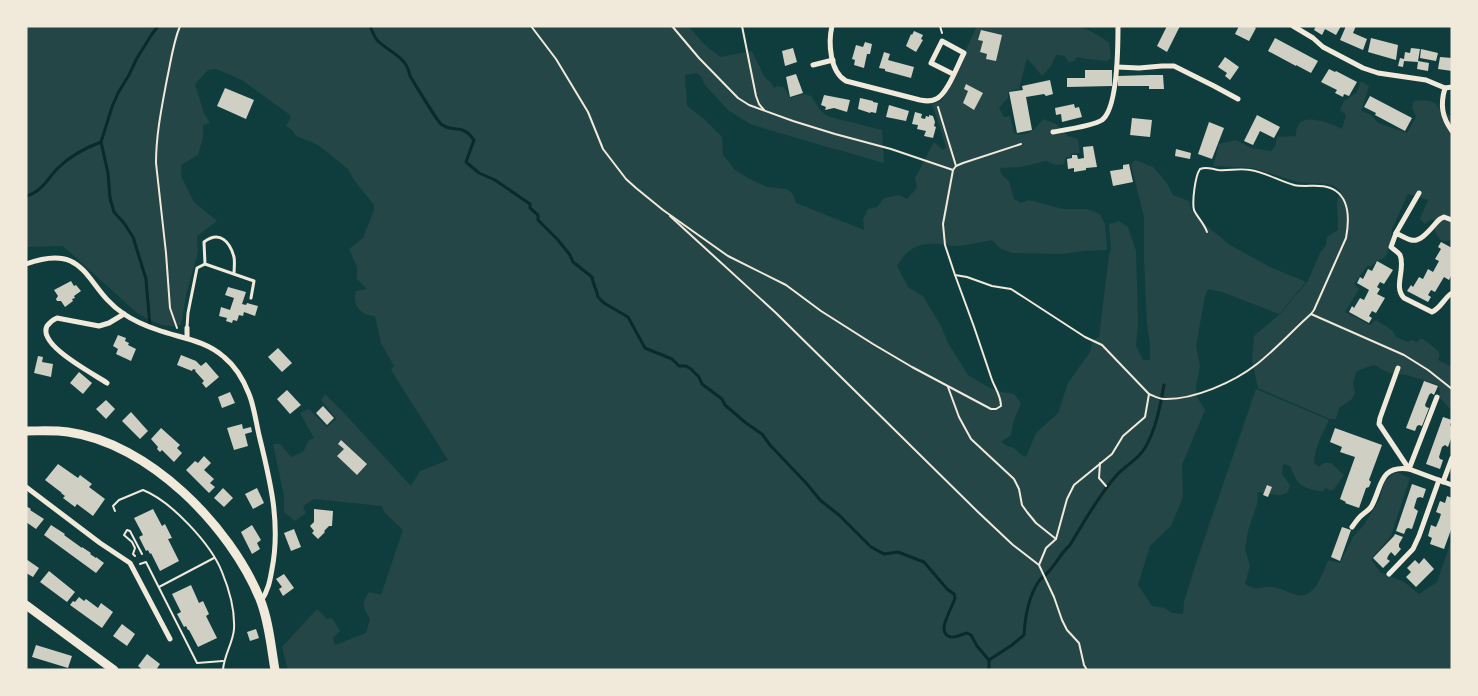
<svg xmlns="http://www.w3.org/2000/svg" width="1478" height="696" font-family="Montserrat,sans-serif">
  <rect width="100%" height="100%" fill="#0f3d3e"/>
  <g fill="#244646">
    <path d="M26,26H688L704,44L720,57L752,51L764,76L771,83L774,88L777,86L784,87L790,98L804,94L811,96L820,110L827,116L882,130L884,163L786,135L750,124L728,110L704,84L702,78L697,73L685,75L687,106L704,119L722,137L723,155L735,170L748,178L767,187L787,189L793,194L796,203L864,230L863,219L868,209L877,207L884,198L899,195L907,199L917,188L915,178L934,142L943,150L946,147L932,104L941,101L944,97L977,26H1076C1088,29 1099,35 1109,43L1111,58L1107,61L1087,59L1077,57L1074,61L1068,62L1065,56L1056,55L1051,66L1042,76L1027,58L1019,89L1008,92V98L999,108L1004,117L1010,116L1014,133C1027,139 1036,128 1043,119L1056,124L1068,136L1078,139L1080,153L1071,154V157H1066L1064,164L1056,165L1046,161L1021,167L1000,168L1001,174L1009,181L1014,199L1021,203L1029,200L1063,209H1087L1100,214L1105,224L1107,250L1084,251L1061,254L1012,253L1001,249L992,240C980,242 968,245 956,246C951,246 945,245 940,244C918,242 908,248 897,266L908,287L923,296L941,326L948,343L968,375L990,388L1002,392L1014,394L1021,403L1013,423L1011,435L1001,442L1007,446L1014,448L1019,453L1026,457L1036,433L1058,413L1068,383L1090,352L1093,340L1099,337L1109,255L1111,250L1109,224L1119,221L1128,227L1136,251L1138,323L1136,346L1143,360H1150V343L1147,324L1144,259V217L1131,165L1135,160L1153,167L1167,183L1173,195L1189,201L1191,209L1196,217L1230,245L1270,267L1306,282L1279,314L1222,292L1208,289L1205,296L1196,346L1200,366L1196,386L1197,397L1205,410L1182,465L1183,497L1171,526L1150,546L1138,585L1152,606L1165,608L1172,613L1183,614L1184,602L1197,560L1256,389L1329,420C1322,434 1315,447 1314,463L1319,467L1324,463H1331L1344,475L1334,489L1330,491L1326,488L1322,492C1301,487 1298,486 1290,466L1283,464L1282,474L1290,485L1288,492C1279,498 1268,493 1258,492L1257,504L1248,531L1245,549L1250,566L1245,584C1258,592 1258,586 1271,587C1280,587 1288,593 1297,595C1315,599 1323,573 1328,560L1340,563L1353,537L1364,525L1380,499L1384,482L1394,473H1399L1410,478L1391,536L1371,559L1380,572L1404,582L1419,594L1437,582L1452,539V670H288L282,647L317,609L327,619L332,618L340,631L333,638L335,645L366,633L370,619C363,607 361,604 369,592L381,595L403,530L384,512L382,506L314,499L303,506L306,513L295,521L284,512V496L273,444H280L291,457L303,452L309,440L314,438L300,413L309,409L327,427L336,419L321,400L325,394L343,412L411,486L420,471L448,460L391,370L394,366L381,343L375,316C360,315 352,306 356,291L367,289L357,279V267L349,249L363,238L374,210V205L354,180L348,169L318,145L296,136L292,130L286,126L291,117L290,115L242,80L216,69L208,70L195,84L204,113L210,123L203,125V138L198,155L181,165L182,178L194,202L217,221L197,236L198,252L186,295L181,325C164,329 150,321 136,312L63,246L26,247Z"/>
    <path d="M1361,81L1369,86L1361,111L1371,115L1378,123L1407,133L1416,117L1412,107L1414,101C1427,100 1437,99 1441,113H1447L1452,118V221L1451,223L1452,240L1445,241L1440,240L1435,232L1436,222L1432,219L1425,224L1420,219L1428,200L1408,194L1392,229L1391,242L1386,256L1382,259L1377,260L1372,266H1367L1354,284L1359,289L1345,312L1370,325L1376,320L1392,330L1396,337L1408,342L1411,340L1417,342L1420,339H1423L1436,349L1440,354L1438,360L1452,367V411L1439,397L1440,391L1438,385L1407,375L1389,373L1374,365L1359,370L1356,372L1353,383L1355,393L1352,399L1339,408L1336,419H1330L1258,388L1252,361L1254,336L1279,315L1308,281L1320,253L1326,245L1327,237L1338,230L1337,201L1340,191L1334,186L1326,184L1298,182L1253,168L1213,166L1219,144L1236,140L1251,148L1271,151L1275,147L1277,137L1296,136C1295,108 1329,123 1342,129L1346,115L1340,110L1344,101L1357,92Z"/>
  </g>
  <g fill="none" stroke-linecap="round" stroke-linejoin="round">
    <g stroke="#0a2a2b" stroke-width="3">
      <path d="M370,26C372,31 374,36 377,40C385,49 400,54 406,65C408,68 409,72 410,76C413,81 438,122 441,124C453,134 461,122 474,140L466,162L479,173L495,180L530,204V208L538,215V220L558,240L570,255L573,262L592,277C593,285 597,290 598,297L604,303L628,317L645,348L672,359L679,366H686L691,369L699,377L702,384L722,399L725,405L746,423L762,434L770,445L807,484L820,500L839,515L871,547L884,554L898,552L924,562L947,589L954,594L955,598C953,607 934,634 951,637C956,638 962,634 967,633L971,635L977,646L989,660V670"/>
      <path d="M26,196C42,192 47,179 58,168C70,156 85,148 101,142"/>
      <path d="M150,327L146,279L133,237L124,223L114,212L110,198L108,173L101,142L112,107L118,93L129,75L137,58L152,34L158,26"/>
      <path d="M989,660L1012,645L1024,635C1025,617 1028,597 1039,581C1042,577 1047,574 1050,570C1057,562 1062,552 1070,545C1084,522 1097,498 1115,477C1124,466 1137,461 1145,448C1156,429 1160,407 1164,385"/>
    </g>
  </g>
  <g fill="#cfcfc3">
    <path d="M1167,26H1180L1167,52L1157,46Z"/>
    <path d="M1239,26H1253L1256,28L1249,41L1235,34Z"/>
    <path d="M1316,26L1326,27L1341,26L1336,35L1325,29L1322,35L1314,30Z"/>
    <path d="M1346,26H1356L1353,33L1367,39L1363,50L1340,40Z"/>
    <path d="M981,30L1002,35L996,61L986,59L987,54L980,52L983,41L978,40Z"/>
    <path d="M914,31L923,35L921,39L923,40L916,52L906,46L911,34L912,35Z"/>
    <path d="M1275,38L1318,61L1311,73L1296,65V66L1268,51Z"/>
    <path d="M1371,38L1398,45L1396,60L1368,52Z"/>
    <path d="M865,42L872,44L870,54H867L864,68L854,65L855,60L852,59L856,45L863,47Z"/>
    <path d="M793,48L797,62L785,66L782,51Z"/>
    <path d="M1411,48L1420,49L1418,61L1429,63L1428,71L1417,69L1418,62L1404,61L1403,67L1398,66L1400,58L1404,59L1405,52L1410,53Z"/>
    <path d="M1421,49L1438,53L1436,61L1420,58Z"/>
    <path d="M884,52L890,54L888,60L914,67L911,78L885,71V69L879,68Z"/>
    <path d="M1225,57L1239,67L1230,80L1225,76L1227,73L1218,67Z"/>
    <path d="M1440,57L1452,58V71L1438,69Z"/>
    <path d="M1329,69L1335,72L1336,71L1357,82L1349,96L1344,94L1343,97L1335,93L1337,90L1321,82Z"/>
    <path d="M1085,70H1112V86L1067,87V78H1085Z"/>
    <path d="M796,74L803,93L790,97L786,77Z"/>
    <path d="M1150,75H1163L1164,89H1149V86H1118V76Z"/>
    <path d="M1050,80L1053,94L1046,96L1044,94L1026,97L1032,130L1017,133L1009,92L1023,90L1022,86Z"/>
    <path d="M966,84L983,93L974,110L963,103L968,91L964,89Z"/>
    <path d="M225,88L254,100L246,119L217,106Z"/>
    <path d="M824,95L850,100L847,112L834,108L825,110L826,107L821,105Z"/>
    <path d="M1370,96L1412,118L1405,131L1375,115L1376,113L1364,107Z"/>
    <path d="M860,98L873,101V102L878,103L876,113L871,112L870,113L858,109Z"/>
    <path d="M1074,104L1075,108L1079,107L1082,117L1062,122L1061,114L1056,115L1055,108Z"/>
    <path d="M889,105L909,111L906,121L886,117Z"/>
    <path d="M915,112L922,114L921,118L925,119L926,116L929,117V115L933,116L935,122L934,126L936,127L933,138L924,136L926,131L917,129L918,125L912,124Z"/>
    <path d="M1257,115L1280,127L1274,138L1260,131L1253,145L1244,141Z"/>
    <path d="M1132,118L1152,120L1150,137L1130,135Z"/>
    <path d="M1209,122L1224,128L1212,159L1198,154Z"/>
    <path d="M1093,146L1097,167L1086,168V170L1074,172V168L1068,169L1067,159L1072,158V155H1077L1078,159L1084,158L1083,147Z"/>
    <path d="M1176,149L1191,153L1190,159L1175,156Z"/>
    <path d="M1129,164L1133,182L1113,186L1110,171L1123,169V165Z"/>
    <path d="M1441,242L1452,248V274L1449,280L1444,277L1435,292L1431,290L1428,295L1431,297L1428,302L1407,291L1411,285L1413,287L1419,277L1423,279L1428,269L1433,272L1439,261L1435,259L1441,249L1438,247Z"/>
    <path d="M1377,261L1393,270L1384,284L1380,282L1377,287L1380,289L1377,294L1385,298L1376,313L1372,311L1369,316L1372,318L1369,323L1349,312L1352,306L1354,308L1360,298L1364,300L1369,290L1357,283L1360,277L1363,279L1368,269L1372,271Z"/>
    <path d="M71,281L74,286L76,285L81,291L74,296L75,298L72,299L73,301L65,307L61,301H57L56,299L58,296L54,290Z"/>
    <path d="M228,287L246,292L242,304L246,305L247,303L258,306L255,316L244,312L243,316L239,315L237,321L233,320L232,323L226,321L227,318L219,316L221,307L230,310L234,298L225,295Z"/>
    <path d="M118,335L126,338L125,341L129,343L128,345L136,349L131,361L116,354L118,349L113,346Z"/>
    <path d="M278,348L292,363L282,372L268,357Z"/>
    <path d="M181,355L196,361L201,366L206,362L219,377L206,388L202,383L204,381L195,371L196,370L193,369L192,371L177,365Z"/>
    <path d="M38,356L43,357L42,362L53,364L51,377L34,373Z"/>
    <path d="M79,372L92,383L83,394L70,383Z"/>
    <path d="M1424,381L1438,386L1434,395L1431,393L1429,395L1425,405L1426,407L1429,408L1422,426L1419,425L1417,426L1415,431L1406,428Z"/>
    <path d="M287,390L301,405L290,414L277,399Z"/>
    <path d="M230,392L235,403L222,408L218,397Z"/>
    <path d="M106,400L115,409L106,419L96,409Z"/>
    <path d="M323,406L334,418L327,425L316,413Z"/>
    <path d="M131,412L148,431L140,439L122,421Z"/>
    <path d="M1443,417L1452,420L1450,425L1452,428V436L1448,447L1445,445L1442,447L1439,457L1440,459L1443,460L1440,469L1426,464Z"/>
    <path d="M242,424L243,429L251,427L252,432L245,434L248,446L234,450L227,428Z"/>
    <path d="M161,428L180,445L177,448L182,453L174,462L162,450L160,452L157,449L158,447L151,439Z"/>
    <path d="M1335,428L1382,445L1369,480L1371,482L1369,487L1366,488L1359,508L1345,503L1346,502L1340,499L1355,457L1340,452L1342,447L1330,442Z"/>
    <path d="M341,440L367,464L357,475L337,456L344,449L338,444Z"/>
    <path d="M204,456L211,463L204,470L214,479L210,483L215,487L209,493L186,470L195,461L198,463Z"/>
    <path d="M58,464L78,478L80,475L92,484L89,487L105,499L93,516L77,504L75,507L63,498L65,496L61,493H62L45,480Z"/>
    <path d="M1412,484L1426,489L1423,498L1420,497L1417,498L1414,508L1418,511L1412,529L1408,528L1406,529L1404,534L1396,531Z"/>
    <path d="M1267,485L1272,487L1268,497L1263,495Z"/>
    <path d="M223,488L233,498L224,507L214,498Z"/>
    <path d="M257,488L264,503L253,509L245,494Z"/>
    <path d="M1447,496L1452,498V527L1444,549L1430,544L1432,538L1428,536L1431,525L1436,527L1439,520L1441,514L1436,512L1440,501L1445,503Z"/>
    <path d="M26,506L31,509L30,510L44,519L36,529L26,522Z"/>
    <path d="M153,509L162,526L165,524L172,538L168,539L179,561L160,571L151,553L150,554L148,550L146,551L139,537L143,535L134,518Z"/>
    <path d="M314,509L333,511L332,526H329L324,531L325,532L318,539L312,533L314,531L310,526L314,522Z"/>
    <path d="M51,525L65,534L64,535L82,548V547L91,553L90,554L96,558V557L104,563L96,573L44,535Z"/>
    <path d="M252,525L261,540L257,543L260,549L252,554L241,532Z"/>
    <path d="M1342,527L1351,530L1340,561L1331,557Z"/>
    <path d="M294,529L301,547L291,551L284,533Z"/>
    <path d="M1395,534L1403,537L1399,544V547L1401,549L1395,556L1391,552L1388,556L1387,559L1390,561L1383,568L1373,558L1394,536Z"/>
    <path d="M1424,558L1434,569L1416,587L1406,577L1411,572L1407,568L1415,560L1419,564Z"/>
    <path d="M26,559L39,568L33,577L26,573Z"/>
    <path d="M49,571L75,592L67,602L40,582Z"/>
    <path d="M284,574L294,588L283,596L279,589L282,587L276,579Z"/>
    <path d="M191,585L199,603L203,601L209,614L206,616L217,638L198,647L189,630H188L186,626L184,627L177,614L181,612L172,594Z"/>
    <path d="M79,597L84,601L86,599L98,608L101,603L113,612L102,628L70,605L73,601L75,602Z"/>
    <path d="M122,624L135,634L127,646L113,636Z"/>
    <path d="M256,629L259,638L250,641L247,632Z"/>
    <path d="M36,645L72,656L68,668L32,657Z"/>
    <path d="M147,654L160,664L156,670H143L138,666Z"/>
  </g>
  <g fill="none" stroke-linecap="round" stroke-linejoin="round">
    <g stroke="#f1e9da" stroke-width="2">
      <path d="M531,26L556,59L588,112L603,149L626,179L636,188L663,210L728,256L786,285L821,311L873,344L912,367L991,409H996L1001,406C1001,395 994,387 991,377C980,343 968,309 955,275"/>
      <path d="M672,26L699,58L738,98L749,105L793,121L835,134L891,149L953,170L956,166L963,163L1021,144"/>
      <path d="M742,26L756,96L759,104L764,110"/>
      <path d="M940,26L942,33"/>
      <path d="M938,107L956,166"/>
      <path d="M953,170L943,224L945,245L955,275L967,277L992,286L1011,289L1025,298L1085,337L1102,345L1149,394C1154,396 1159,399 1164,399C1194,400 1234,382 1257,364C1276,349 1293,330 1311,314L1404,355L1428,370L1452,389"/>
      <path d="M670,216L776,313L978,512L1013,545L1039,565"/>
      <path d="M1207,232C1204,223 1197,217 1194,210C1192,202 1195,176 1200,169C1207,166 1211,169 1218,170C1229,171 1239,168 1250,170C1265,172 1279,181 1294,185C1307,188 1324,182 1336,191C1350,201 1349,222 1346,238L1314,310L1311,314"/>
      <path d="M177,328L170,308L166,253L156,163C156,134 162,106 167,79C171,61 173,43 180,26"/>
      <path d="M948,387L959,417L971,439L1014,479L1019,489L1022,505L1027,512L1036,523L1056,539L1046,548L1039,565L1054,597L1062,620L1067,630L1079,643L1084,665L1087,670"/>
      <path d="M1100,463L1099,478L1106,486"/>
      <path d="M115,511L113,506L119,500L143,490C171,501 211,544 222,572C229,589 235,611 234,629C233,643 224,655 223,670"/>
      <path d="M1056,539L1067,499L1074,485L1112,454L1123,436L1145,417L1149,394"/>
      <path d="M135,556L133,554L135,548L132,542L124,535L127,530L130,531L142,554"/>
      <path d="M140,564L146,562L197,663L223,661"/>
      <path d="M159,587L214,558"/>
    </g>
    <g stroke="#f1e9da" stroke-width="3">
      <path d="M234,274C234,269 235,263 234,257C230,242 220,230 204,242L205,264L254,281L251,298"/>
      <path d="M187,327L188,313L197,268L205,264"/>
    </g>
    <g stroke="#f1e9da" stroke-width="5">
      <path d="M832,26C828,43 830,72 846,81L920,100C925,101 930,102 936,99C947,95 958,64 964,53L942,41L931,63L953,74"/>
      <path d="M1293,26L1313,38L1323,47L1363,68L1378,73L1426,80L1445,88L1452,87"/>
      <path d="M813,65L833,60"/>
      <path d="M1117,67L1139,68L1162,66H1174L1214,86L1238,99"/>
      <path d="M1445,88C1440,105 1442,117 1452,131"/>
      <path d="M1053,132C1064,130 1093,126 1102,120C1118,108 1118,46 1118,26"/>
      <path d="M1452,220L1444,217L1440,219C1433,225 1422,243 1411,240C1406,239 1400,235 1396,233L1391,247C1394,250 1398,252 1400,255C1406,268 1393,287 1404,298L1432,312C1441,308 1444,298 1452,293"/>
      <path d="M1396,233L1419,193"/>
      <path d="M26,264C89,241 84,288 124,314C134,321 146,326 158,330C180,338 205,340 224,357C235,366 244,381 249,394C254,406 256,422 259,435C270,480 281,523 272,569C270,581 268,591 261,601"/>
      <path d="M187,328V338"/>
      <path d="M1398,368L1380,418L1379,424L1409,469L1452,485"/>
      <path d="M107,383C94,374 37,345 47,326C50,322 52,320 57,318L99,326L109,323L124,314"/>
      <path d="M1443,482L1452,458"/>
      <path d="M26,487L100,543L130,563L170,639"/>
      <path d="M1352,527C1355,523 1358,518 1362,515C1365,512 1369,510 1371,507C1382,489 1378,465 1409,469L1437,397"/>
      <path d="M1389,574L1413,549L1419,536L1439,480"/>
    </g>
    <path stroke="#f1e9da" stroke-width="9" d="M26,605L114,670"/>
    <path stroke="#f1e9da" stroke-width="9" d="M26,431C40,431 54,430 68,432C149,443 230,526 260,599C269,621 271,647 275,670"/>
  </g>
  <rect width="1478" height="696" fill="none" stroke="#f1e9da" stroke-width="55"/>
</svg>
